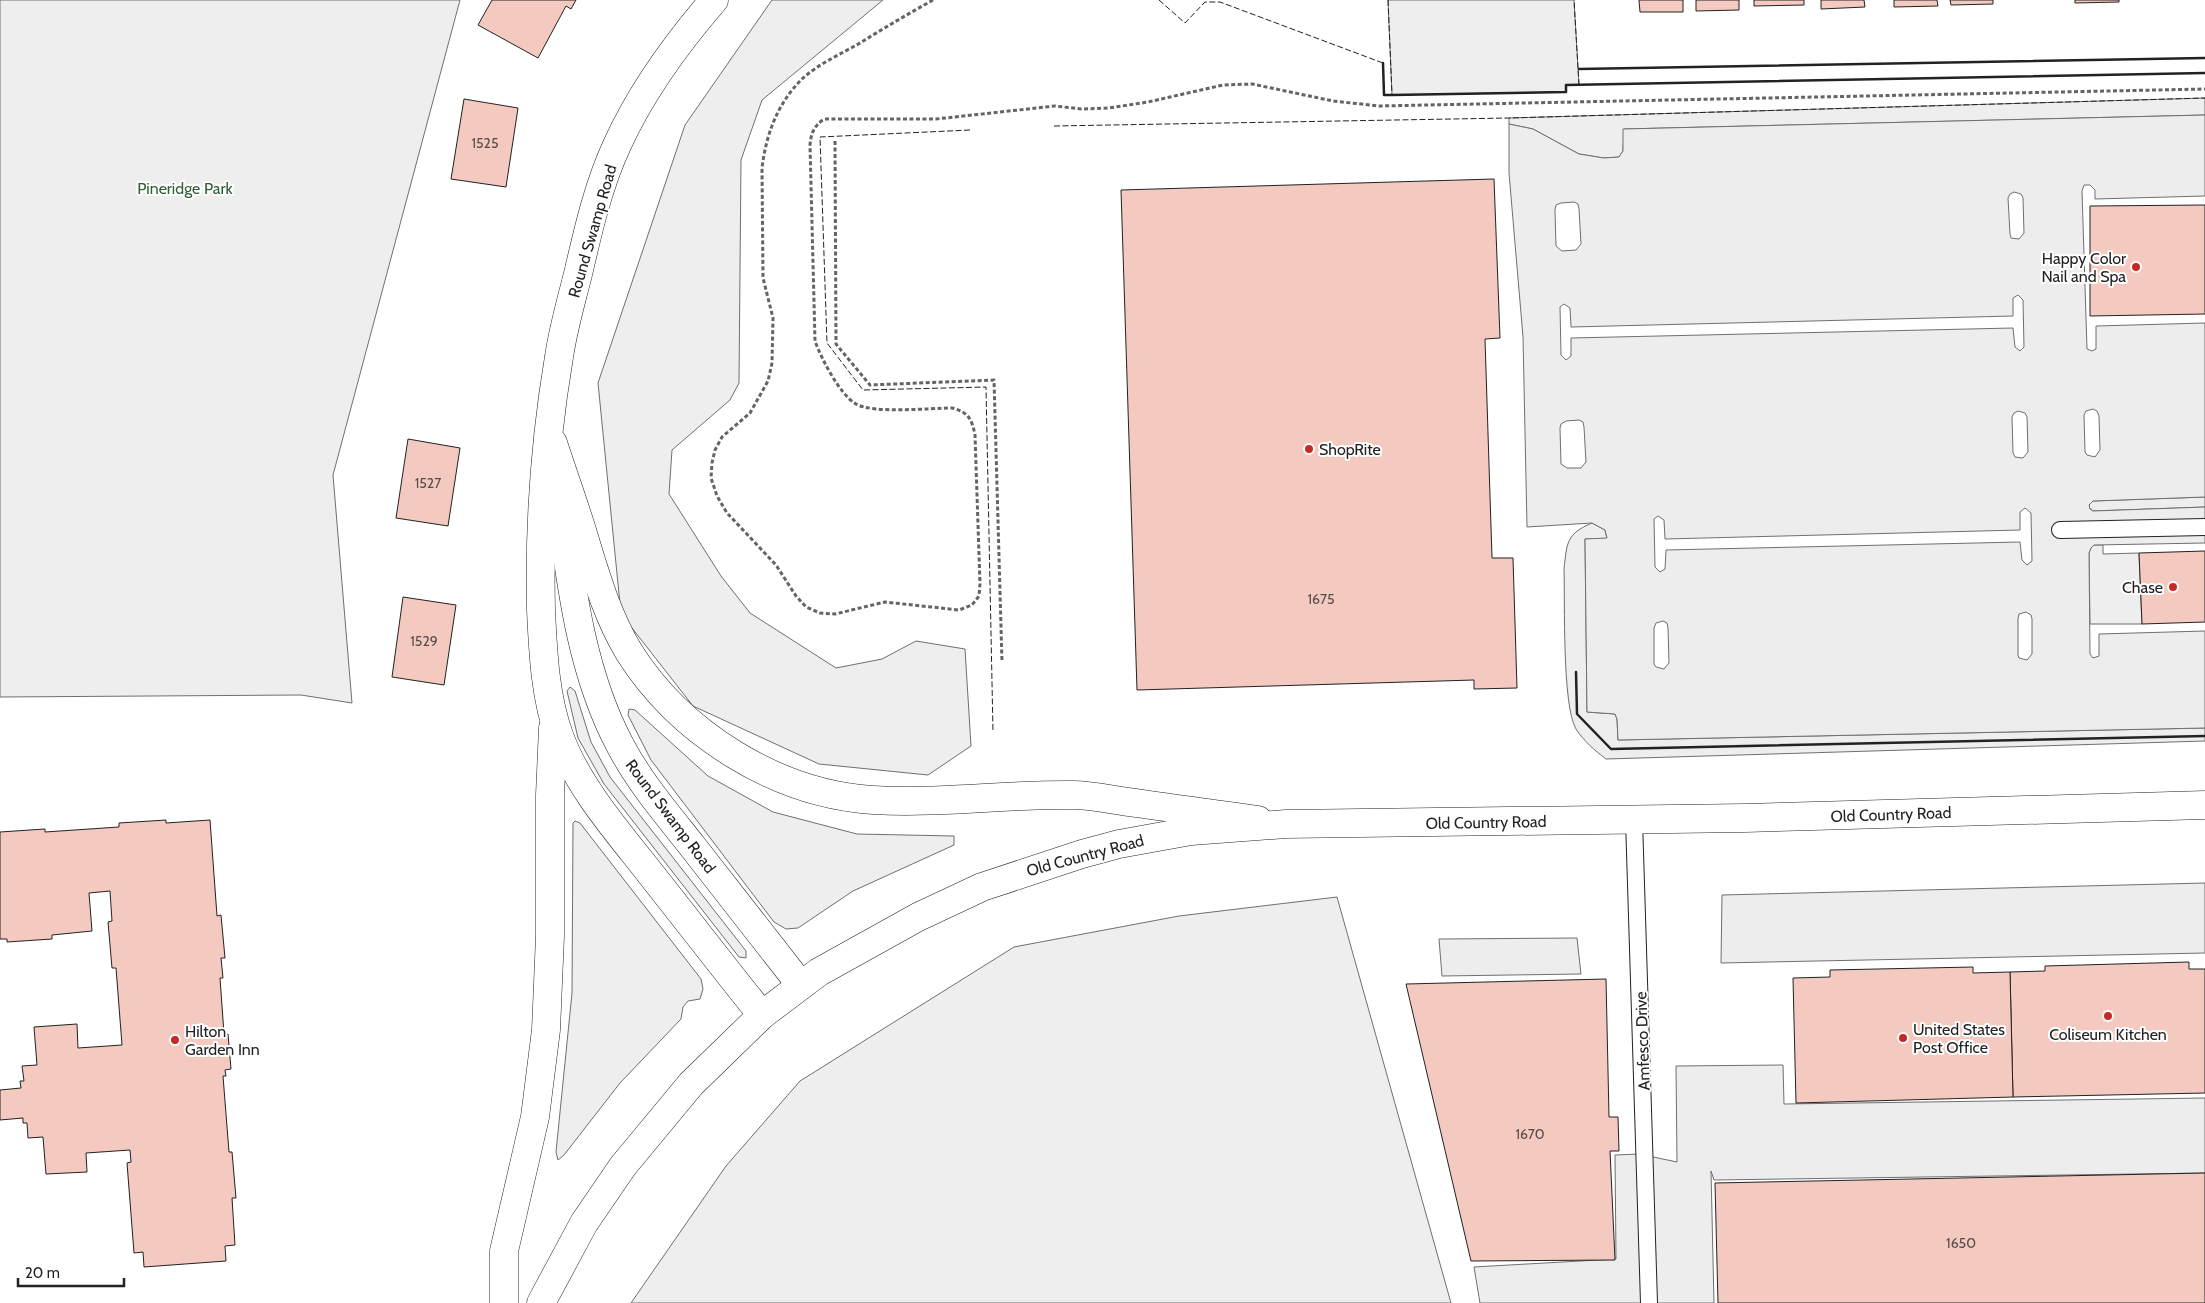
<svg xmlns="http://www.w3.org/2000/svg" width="2205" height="1303" font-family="Cabin,sans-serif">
  <rect width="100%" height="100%" fill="#fff"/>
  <g fill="#eee" stroke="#6f6f6f">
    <path d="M0,0H460L333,475L352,703L301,695L0,697Z"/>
    <path d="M772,0H883L762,100L741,160L739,383L730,400L672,450L669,494L721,576L750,613L836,668L882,659L916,641L965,649L971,746L928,775L819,764L693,706L621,614L598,383L685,125Z"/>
    <path d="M1388,0H1574L1579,85H1566V92L1392,95Z"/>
    <path d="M2205,98V115L1624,129L1623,151L1619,157L1604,158L1579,154L1533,129L1509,124V118Z"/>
    <path d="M2205,497V507L2093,511L2089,507V503L2093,501Z"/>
    <path d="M1592,523L1605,530L1607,539H1585L1587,712L1615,714L1617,719L1618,740L2205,728V741L1606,759C1594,750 1584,741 1576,729C1562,705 1565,601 1564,569C1567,543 1566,534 1592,523Z"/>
    <path d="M2094,545H2103V554L2139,553L2142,624H2090L2089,553L2091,548Z"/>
    <path d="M570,687L575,691L591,742L610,777L746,951V958L739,957L604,784L578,738L567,691Z"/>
    <path d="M629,709L635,710L708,776L773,812L857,834L954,836V845L853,891L798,928L786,929L774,922L651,760L628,715Z"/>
    <path d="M575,821L580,823L701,979L703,989L700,999L688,1001L683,1007L681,1019L620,1083L564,1155L558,1160L556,1152L572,993L573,823Z"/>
    <path d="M1337,897L1451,1303H631L726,1166L800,1081L1014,947L1179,916Z"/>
  </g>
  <g fill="#ededed" stroke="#6f6f6f" fill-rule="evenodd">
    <path d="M2205,115V196L2095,199V190L2090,185H2084L2082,191L2087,349L2092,351L2096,349V326L2205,323V497L2093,501L2089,505L2090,509L2093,511L2205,507V543L2094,545L2091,548L2089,553L2090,654L2093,658L2099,656V634L2205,631V728L1618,740L1617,719L1615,714L1587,712L1585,539L1607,538L1605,530L1592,523L1527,527L1523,337L1509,173V124L1533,129L1579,154L1604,158L1619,157L1623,151V129ZM2014,192L2021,194L2023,198L2024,233L2019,239L2011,238L2010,234L2008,198L2010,194ZM1574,202L1578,204L1579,209L1581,244L1576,250L1562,251L1556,246L1555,210L1556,205L1561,203ZM2018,295L2023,300L2024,347L2020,351L2015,347L2013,328L1571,338V356L1566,360L1561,355L1560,307L1564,304L1570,308L1571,327L2013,316V298ZM2093,409L2097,411L2099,416L2100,450L2095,457L2087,455L2085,452L2084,415L2086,411ZM2018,411L2025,413L2027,417L2028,452L2023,458L2015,457L2013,453L2012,417L2014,413ZM1579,420L1583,422L1584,427L1586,462L1581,468H1567L1561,464L1560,428L1561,424L1566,421ZM2025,508L2031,513L2032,561L2027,565L2022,560L2020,542L1666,550L1665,569L1660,572L1655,567L1654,519L1658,516L1664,520L1665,539L2020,530V512ZM2026,612L2031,615L2032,619V654L2027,660L2019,658L2018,655V619L2019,614ZM1663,621L1667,623L1668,628L1669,663L1664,669L1656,667L1654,664V628L1656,623Z"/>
    <path d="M2205,883V953L1721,963L1722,895Z"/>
    <path d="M1577,938L1581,974L1442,976L1439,939Z"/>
    <path d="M1783,1065L1784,1104L2205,1098V1173L1714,1180L1711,1171L1714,1303H1480L1474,1267L1616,1259L1615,1155L1639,1154L1677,1162L1676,1066Z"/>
  </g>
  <g fill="#f3c9c0" stroke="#222">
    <path d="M492,0H576L571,9L566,6L538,58L478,25Z"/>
    <path d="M1639,0H1683V12H1640Z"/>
    <path d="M1696,0H1739V10L1696,11Z"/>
    <path d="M1754,0H1804V5L1754,6Z"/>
    <path d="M1821,0H1864L1865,7L1821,9Z"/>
    <path d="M1894,0H1937L1938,6L1894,7Z"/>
    <path d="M1950,0H1993V4L1951,5Z"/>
    <path d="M2075,0H2119V2L2075,3Z"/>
    <path d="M464,99L518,108L506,187L451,179Z"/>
    <path d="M1494,179L1500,338L1485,339L1492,558H1513L1517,688L1474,689V680L1137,690L1121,190Z"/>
    <path d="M2205,205V314L2090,316V206Z"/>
    <path d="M408,439L460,448L448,526L396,518Z"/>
    <path d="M2205,551V622L2142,624L2139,553Z"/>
    <path d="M403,597L456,605L444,685L392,677Z"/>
    <path d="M166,820V823L210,820L217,916L221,915L225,958H221L223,978H220L224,1034H228L231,1069L225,1070L226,1076H223L229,1152H232L236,1198H232L235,1245L225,1246L226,1261L144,1267L143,1252L134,1253L127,1163L131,1162L130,1150L86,1153L87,1172L46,1174L43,1137L28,1138L27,1123H23V1118L0,1120V1090L21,1088L20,1081H24L22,1066L37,1065L34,1027L77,1024L78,1048L122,1045L116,968H112L108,922L112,921L110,891L89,893L92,931L52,935V939L7,942V939H0V832L45,829V832L119,827V823Z"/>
    <path d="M2189,962V969H2205V1093L2013,1097L2010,972L2045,971V966Z"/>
    <path d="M1973,967V973L2010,972L2013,1097L1796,1103L1793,978L1830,977V970Z"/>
    <path d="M1606,979L1609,1117H1618L1619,1151H1610L1615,1260L1471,1261L1406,984Z"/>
    <path d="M2205,1173V1303H1718L1715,1183Z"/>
  </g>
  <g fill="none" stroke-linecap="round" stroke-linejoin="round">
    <defs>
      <g id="service">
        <path d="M2060,530L2205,527"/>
        <path d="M1634,820L1649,1303"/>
      </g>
      <g id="secondary">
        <path d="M714,0C676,44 641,92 617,145C598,186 588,231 578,274C571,302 563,329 559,357C545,440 539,526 541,610C543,652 545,698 560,738C579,788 617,831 650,873C688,921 724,968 762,1015"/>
        <path d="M553,443C564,477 577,512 587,547C598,583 609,619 629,652C680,733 776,794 873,800C939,804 1006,794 1073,795C1094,795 1115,801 1136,803C1176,809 1217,814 1258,820"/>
        <path d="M560,504C571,585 581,672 620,745C640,783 667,814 693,847C729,893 765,939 800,984"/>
        <path d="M504,1303V1251L535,1117L546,1030L550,936V795L553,728"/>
      </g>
      <path id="primary" d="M541,1303L584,1223L623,1166L691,1084L762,1015L819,972L918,917L982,887L1082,854L1119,844L1191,831L1286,824L1745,818L2205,805"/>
    </defs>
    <use href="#service" stroke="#222" stroke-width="18"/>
    <use href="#secondary" stroke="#222" stroke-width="29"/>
    <use href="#primary" stroke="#222" stroke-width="29"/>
    <g stroke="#646464" stroke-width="3" stroke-dasharray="4 2.5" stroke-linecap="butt">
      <path d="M933,0C908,14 884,28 860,43C841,54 818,64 802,79C777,104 766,135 762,168L763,278L773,318L772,363L768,381L750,413L722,437L715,450L712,463L711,478L717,496L727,513L776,565L796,596L806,607L820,613L835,614L885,602L959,610L972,605L979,596L980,584L975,435C972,419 968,412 952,408C931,408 873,414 856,404C840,395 821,358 815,341L810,145C811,133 814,126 824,119H936L1055,106L1081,109L1109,108L1148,102L1223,85L1252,84L1333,101L1379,106L2205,89"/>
      <path d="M835,141L836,344L870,385L994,380L1002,662"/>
    </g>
    <use href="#service" stroke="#fff" stroke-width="16"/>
    <use href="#secondary" stroke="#fff" stroke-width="28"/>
    <use href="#primary" stroke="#fff" stroke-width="28"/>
    <g stroke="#222" stroke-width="1" stroke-dasharray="6 2.5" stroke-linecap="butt">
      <path d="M1159,0L1185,23L1205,2H1220L1383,63"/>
      <path d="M1388,0L1392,95L1566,92V85H1579L1574,0"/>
      <path d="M1054,126L1509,118L2205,98"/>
      <path d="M970,130L820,137L827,343L863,390L986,387L993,732"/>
    </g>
    <g stroke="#222" stroke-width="2.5">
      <path d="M1383,63L1384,95H1392L1566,92V85L2205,73"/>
      <path d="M1579,69L2205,58"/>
      <path d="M1576,672L1577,714L1611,749L2205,736"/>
    </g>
  </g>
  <g fill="#c62828" stroke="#fff" stroke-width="2">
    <circle cx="2136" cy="267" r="5"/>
    <circle cx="1309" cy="449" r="5"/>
    <circle cx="2173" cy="587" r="5"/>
    <circle cx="2108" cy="1016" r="5"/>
    <circle cx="1903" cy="1038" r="5"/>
    <circle cx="175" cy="1040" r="5"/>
  </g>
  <g text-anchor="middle" stroke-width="4" stroke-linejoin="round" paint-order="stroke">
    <g font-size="14" fill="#564c4a">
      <text x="485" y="148">1525</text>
      <text x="428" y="488">1527</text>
      <text x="1321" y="604">1675</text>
      <text x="424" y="646">1529</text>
      <text x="1530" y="1139">1670</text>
      <text x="1961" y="1248">1650</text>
    </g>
    <g font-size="16" fill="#2f5e38" stroke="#fff">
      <text x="185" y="194">Pineridge Park</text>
    </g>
    <g font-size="16" fill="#222" stroke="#fff">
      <text transform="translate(592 231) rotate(-74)" y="6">Round Swamp Road</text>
      <text transform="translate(1891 814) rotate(-2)" y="6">Old Country Road</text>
      <text transform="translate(671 816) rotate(53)" y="6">Round Swamp Road</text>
      <text transform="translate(1486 822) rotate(-1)" y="6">Old Country Road</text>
      <text transform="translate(1085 855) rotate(-15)" y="6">Old Country Road</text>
      <text transform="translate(1642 1041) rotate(-92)" y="6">Amfesco Drive</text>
    </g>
    <g font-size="16" fill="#222" stroke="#fff" text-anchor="start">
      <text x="2126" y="264" text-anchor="end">Happy Color<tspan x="2126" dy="18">Nail and Spa</tspan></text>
      <text x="1319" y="455">ShopRite</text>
      <text x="2163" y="593" text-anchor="end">Chase</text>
      <text x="1913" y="1035">United States<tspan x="1913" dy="18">Post Office</tspan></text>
      <text x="185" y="1037">Hilton<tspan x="185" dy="18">Garden Inn</tspan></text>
      <text x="2108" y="1040" text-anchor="middle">Coliseum Kitchen</text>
    </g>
  </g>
  <path d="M18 1278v8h106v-8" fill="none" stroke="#222222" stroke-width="2.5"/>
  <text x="25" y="1278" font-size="15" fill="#222222" stroke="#ffffff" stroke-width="4" paint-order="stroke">20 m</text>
</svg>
